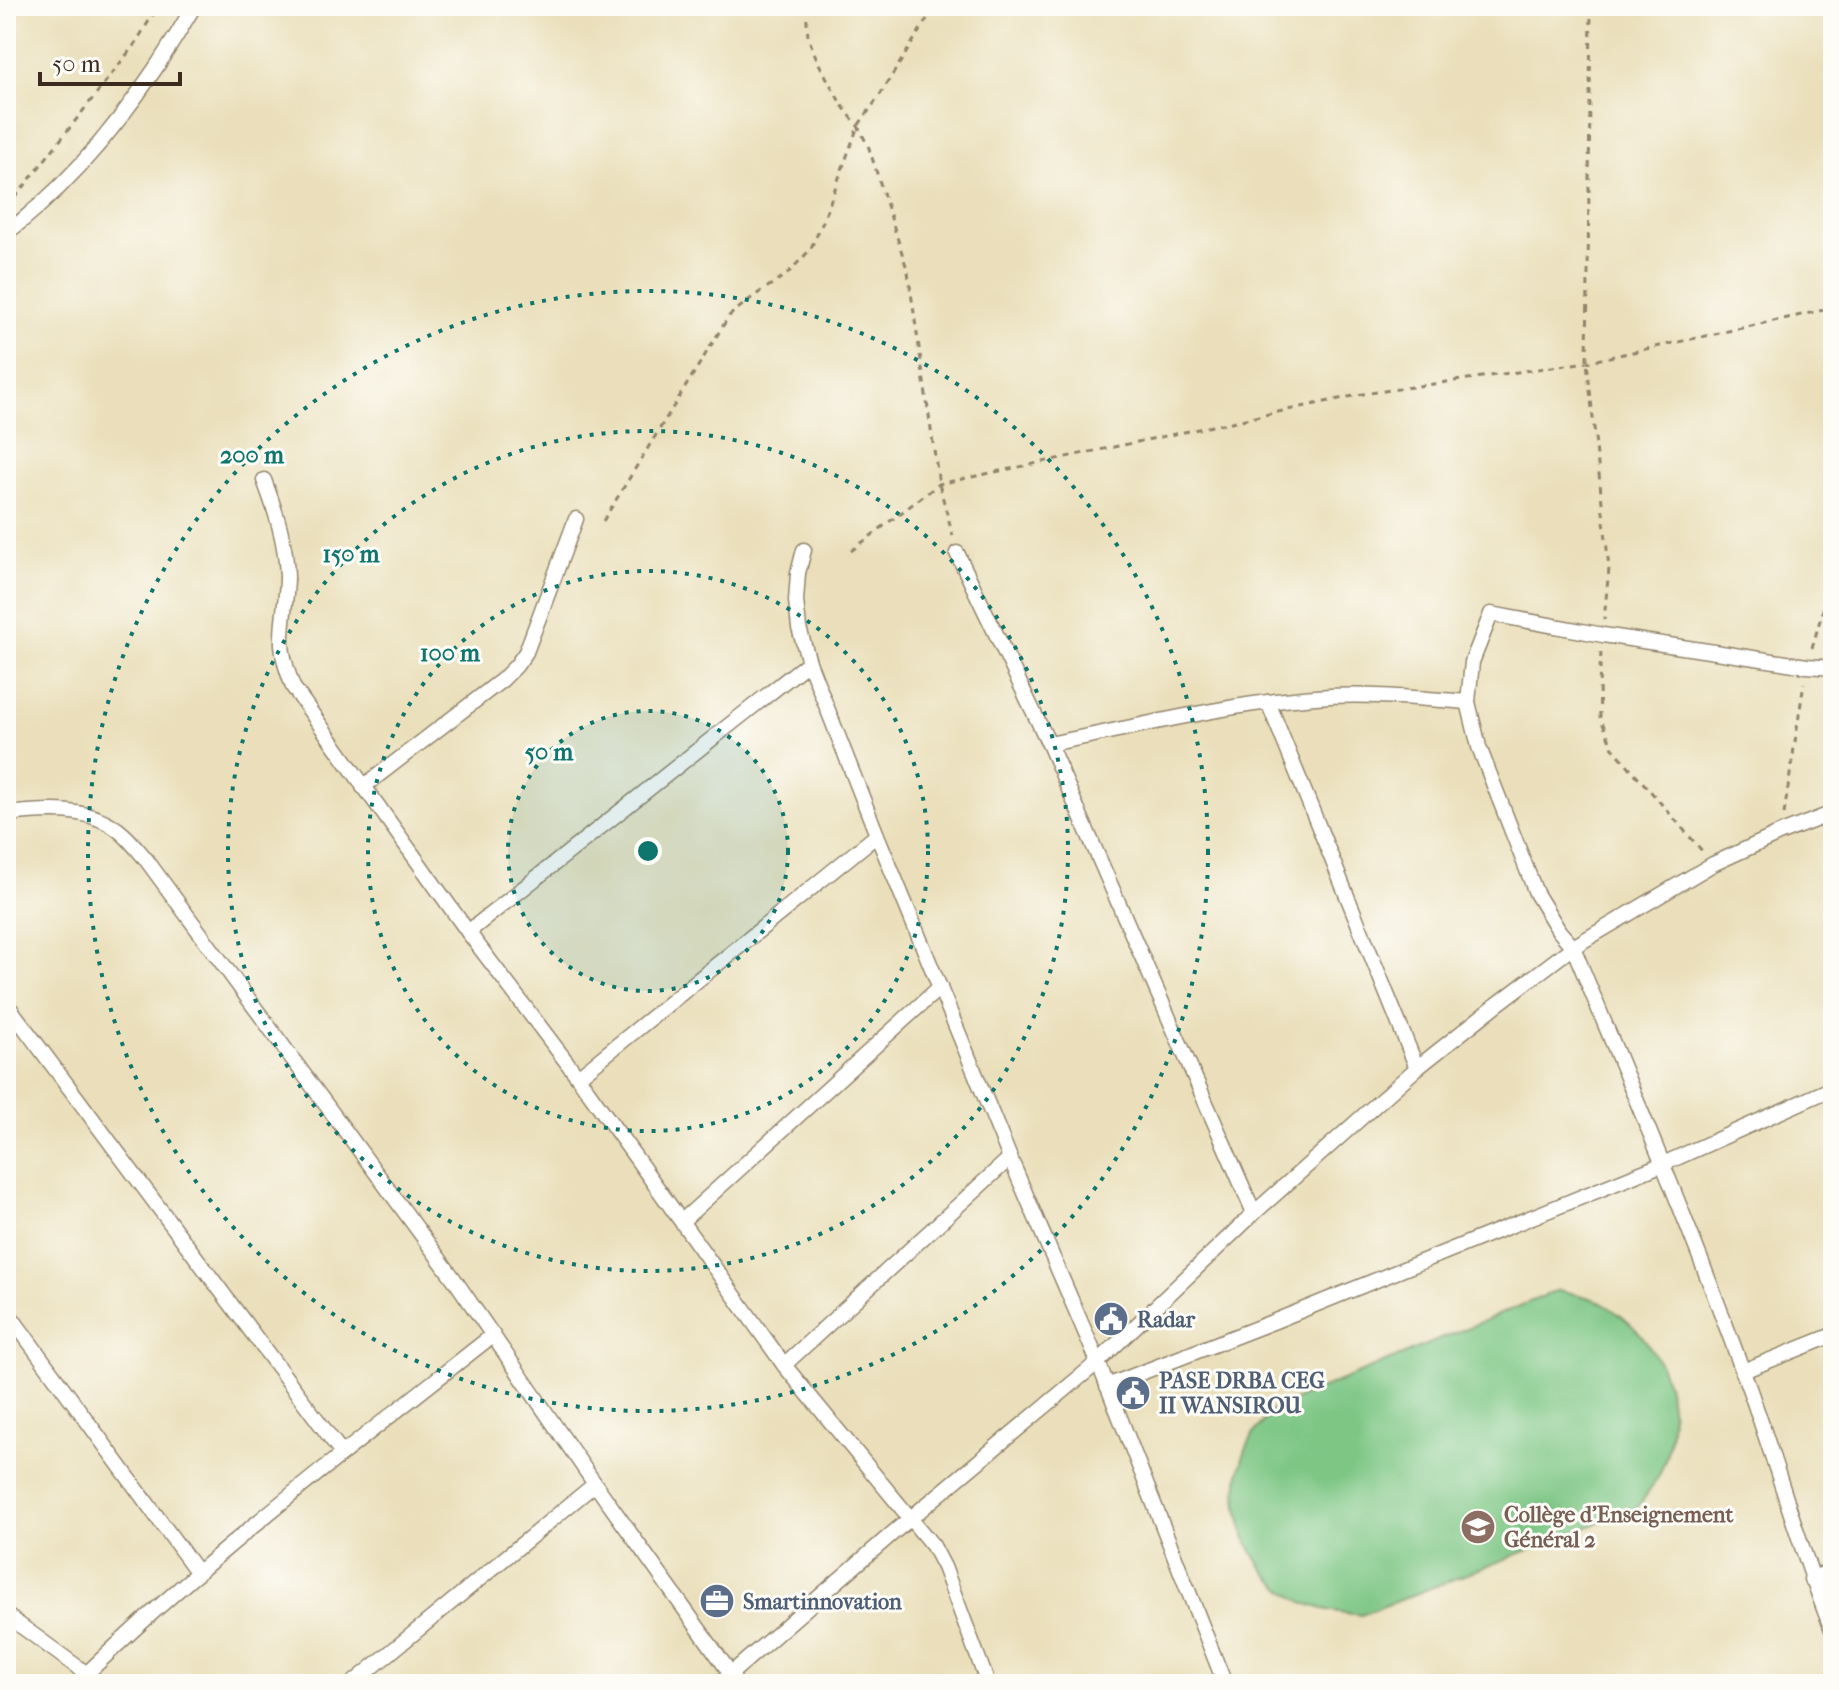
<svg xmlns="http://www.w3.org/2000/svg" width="1839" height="1690" font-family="'IM FELL French Canon',serif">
  <rect width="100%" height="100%" fill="#fdfcf7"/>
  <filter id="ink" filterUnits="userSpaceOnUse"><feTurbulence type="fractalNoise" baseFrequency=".0125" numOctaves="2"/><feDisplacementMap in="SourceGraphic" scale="16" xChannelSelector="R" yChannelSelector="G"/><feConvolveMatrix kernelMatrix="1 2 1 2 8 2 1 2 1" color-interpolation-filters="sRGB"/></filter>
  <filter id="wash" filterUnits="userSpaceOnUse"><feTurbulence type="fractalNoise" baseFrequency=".006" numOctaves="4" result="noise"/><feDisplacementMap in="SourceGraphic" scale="32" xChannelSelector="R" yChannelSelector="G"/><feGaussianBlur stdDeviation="1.8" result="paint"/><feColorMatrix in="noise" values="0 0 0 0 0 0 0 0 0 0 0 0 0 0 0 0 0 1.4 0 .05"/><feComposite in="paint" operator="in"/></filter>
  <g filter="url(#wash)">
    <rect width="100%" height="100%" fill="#eadfba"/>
    <path fill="#7dc684" stroke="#5c7851" stroke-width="2" d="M1558,1290C1572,1294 1588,1296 1600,1302C1663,1337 1687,1404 1661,1471C1656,1484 1645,1496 1637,1508L1361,1615C1337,1612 1312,1610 1291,1595C1240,1560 1222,1491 1252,1437C1258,1426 1267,1417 1275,1408Z"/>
  </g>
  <g filter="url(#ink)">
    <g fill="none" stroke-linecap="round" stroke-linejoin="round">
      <defs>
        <g id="minor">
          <path d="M6,233C18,225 28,215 39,206C103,149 152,79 194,6"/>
          <path d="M264,480C276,512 286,542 287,577C287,599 281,622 282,645C283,660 288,673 293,687L468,932L578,1077L784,1365L933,1546L944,1567L988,1684"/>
          <path d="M804,550L798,573L796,601L799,628L809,662L877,835L1010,1158L1098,1362L1225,1684"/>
          <path d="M957,553L1049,744L1254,1213"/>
          <path d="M1833,668L1807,666L1603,635L1491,614L1472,662L1468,702L1479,747L1536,893L1559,931L1573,947C1631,1087 1690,1226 1742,1369C1775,1456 1798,1546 1833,1632"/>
          <path d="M1268,702L1417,1068"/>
          <path d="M1049,744C1137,727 1226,704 1315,697C1366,693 1417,698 1468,702"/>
          <path d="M363,787L502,680L516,666L526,652L576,519"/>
          <path d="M6,814C44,810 92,805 123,834C131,841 138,850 145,858L454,1279L595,1484L731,1674L736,1684"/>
          <path d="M468,932L809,662"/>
          <path d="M6,1003L342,1453"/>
          <path d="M578,1077L877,835"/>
          <path d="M682,1221L940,987"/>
          <path d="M6,1310L198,1573"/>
          <path d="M784,1365L1010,1158"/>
          <path d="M1743,1371L1833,1335"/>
          <path d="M1107,1386L1275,1321L1663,1164L1833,1088"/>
          <path d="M1811,1579L1833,1570"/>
          <path d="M6,1615L87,1674L95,1684"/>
          <path d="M76,1684C206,1557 351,1447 493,1335"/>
          <path d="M352,1684L595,1484"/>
          <path d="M719,1684L894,1532L1098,1362L1254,1213L1417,1068L1495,1006L1573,947L1713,864L1781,833L1833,813"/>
        </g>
      </defs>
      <use href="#minor" stroke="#92846c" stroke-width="17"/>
      <g stroke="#92846c" stroke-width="3" stroke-dasharray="6 6" stroke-linecap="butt">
        <path d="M806,6L808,37L818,62L841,104L858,126L869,148L908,272L939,484L953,536"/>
        <path d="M1591,6L1587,362L1609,568L1604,620"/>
        <path d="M6,206L19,193L135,44L158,6"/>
        <path d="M603,521L729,316L754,296L787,274L810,250L822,224L858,126L880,95L935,6"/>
        <path d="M851,551L939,484L1363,394L1587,362L1833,308"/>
        <path d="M1812,648L1833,575"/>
        <path d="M1601,652L1599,685L1600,717L1613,748L1703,852"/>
        <path d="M1784,814L1804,683"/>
      </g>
      <use href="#minor" stroke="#fff" stroke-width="14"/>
    </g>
  </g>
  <circle cx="648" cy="851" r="140" fill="#0f766e" fill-opacity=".12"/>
  <g fill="none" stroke="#0f766e" stroke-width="4" stroke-dasharray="4 8">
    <circle cx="648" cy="851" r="140"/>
    <circle cx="648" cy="851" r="280"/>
    <circle cx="648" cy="851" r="420"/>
    <circle cx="648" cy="851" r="560"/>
  </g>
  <defs>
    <symbol id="civic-disc" viewBox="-11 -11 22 22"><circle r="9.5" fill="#5c6f8a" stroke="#fdfcf7"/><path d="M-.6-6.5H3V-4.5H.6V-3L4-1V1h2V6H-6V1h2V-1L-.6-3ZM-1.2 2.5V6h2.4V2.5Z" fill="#fff"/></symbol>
    <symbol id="school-disc" viewBox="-11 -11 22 22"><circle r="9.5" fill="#8d6e63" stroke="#fdfcf7"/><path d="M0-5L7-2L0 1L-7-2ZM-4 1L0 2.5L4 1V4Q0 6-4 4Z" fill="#fff"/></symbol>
    <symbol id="office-disc" viewBox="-11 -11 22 22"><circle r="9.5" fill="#5c6f8a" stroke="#fdfcf7"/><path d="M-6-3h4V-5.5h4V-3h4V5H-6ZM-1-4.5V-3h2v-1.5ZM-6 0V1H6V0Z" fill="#fff"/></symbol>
  </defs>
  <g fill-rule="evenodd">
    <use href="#civic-disc" x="1091" y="1299" width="40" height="40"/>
    <use href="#civic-disc" x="1113" y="1373" width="40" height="40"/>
    <use href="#school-disc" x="1458" y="1507" width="40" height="40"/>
    <use href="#office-disc" x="697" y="1581" width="40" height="40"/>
  </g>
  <g text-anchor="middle" stroke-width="6" stroke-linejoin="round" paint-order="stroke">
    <g font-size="22" font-weight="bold" fill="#4e5e75" stroke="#fdfcf7" text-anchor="start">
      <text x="1137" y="1327">Radar</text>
      <text x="1159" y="1388">PASE DRBA CEG<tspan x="1159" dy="25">II WANSIROU</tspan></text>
      <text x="743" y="1609">Smartinnovation</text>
    </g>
    <g font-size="22" font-weight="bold" fill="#785e54" stroke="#fdfcf7" text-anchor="start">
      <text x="1504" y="1522">Collège d'Enseignement<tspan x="1504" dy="25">Général 2</tspan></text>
    </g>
  </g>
  <circle cx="648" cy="851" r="12" fill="#0f766e" stroke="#fdfcf7" stroke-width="4"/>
  <g font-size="24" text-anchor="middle" font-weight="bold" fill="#0f766e" stroke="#fdfcf7" stroke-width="6" stroke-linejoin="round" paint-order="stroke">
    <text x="252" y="463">200 m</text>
    <text x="351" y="562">150 m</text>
    <text x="450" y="661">100 m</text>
    <text x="549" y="760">50 m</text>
  </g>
  <rect width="1839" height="1690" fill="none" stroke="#fdfcf7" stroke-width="32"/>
  <path d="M40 72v12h140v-12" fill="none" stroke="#3b2a1e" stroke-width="4"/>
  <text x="52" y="72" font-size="24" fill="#3b2a1e" stroke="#fdfcf7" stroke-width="6" paint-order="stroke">50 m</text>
</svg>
